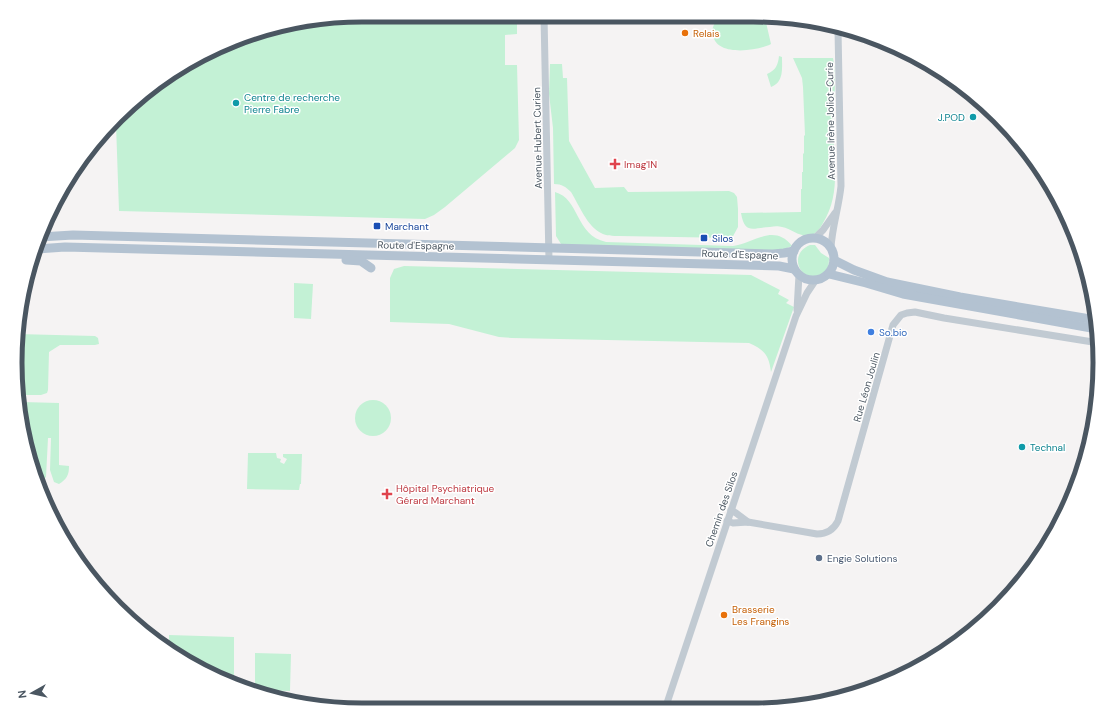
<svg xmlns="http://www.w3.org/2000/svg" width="1115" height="725" font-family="'DM Sans',sans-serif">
  <rect width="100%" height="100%" fill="#f5f3f3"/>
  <g fill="#c3f1d5">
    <path d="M363,15L517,16V34L505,35V65H517L519,140L515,148L445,207L434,215L425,219L119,211L116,124L169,74L251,33Z"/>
    <path d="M719,17L765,18L771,44C758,51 716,57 713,35C711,28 715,22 719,17Z"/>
    <path d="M779,56L782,57C782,69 784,82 771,87L767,74C776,70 778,65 779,56Z"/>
    <path d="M793,58H833C837,79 834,97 833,118C832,154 843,191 823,223C821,227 818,231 814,234C802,240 793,229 782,227C779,226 774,226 770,227C754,227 745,236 741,213L801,212V189H802V172H803V154L804,153V136L805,135L803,87L802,78Z"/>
    <path d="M550,64H562L563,78H567L569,141L595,188L624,187L628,192L729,191L734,193L737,197L738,209V227L732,238L619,236C613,236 606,236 601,233C587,226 579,205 571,192C566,187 562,184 554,184L553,128L549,94Z"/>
    <path d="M555,192C580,199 575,235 606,242L733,246C754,243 774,223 792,246L780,251L566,245L561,244L556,236Z"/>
    <path d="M810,245H815L821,253L829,258C829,265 828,271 821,275C802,285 786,255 810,245Z"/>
    <path d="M404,266L751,275L780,290L778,294L789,300L786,303L794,307L771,372C769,356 765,350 749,343L512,338L499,337L449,324L390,322V278L394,269Z"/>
    <path d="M294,283L313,284L311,319L294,318Z"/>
    <path d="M17,334L95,336L98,338L99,344L95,345H60L49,352L48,390L47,393L41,395H21L16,340Z"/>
    <circle cx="373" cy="418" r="18"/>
    <path d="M22,402L59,403V465L69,466C69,475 67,479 59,484L54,482L50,470L51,438H48L46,477L39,482L27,452Z"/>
    <path d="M248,453H276L277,458L281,459L280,462L284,464L287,459L283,457V454H302L301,484H300L299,490L247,489Z"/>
    <path d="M169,635L234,637V682L209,674L169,648Z"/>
    <path d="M255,653L291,654L290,691L261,690L255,688Z"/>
  </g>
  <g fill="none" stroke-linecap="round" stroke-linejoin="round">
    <g stroke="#c1cad2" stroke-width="7">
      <path d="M544,16L549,260"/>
      <path d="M815,238L823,230L835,213"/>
      <path d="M831,248C832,227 839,207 841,186L838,30"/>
      <path d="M797,310L799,275"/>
      <path d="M731,510L736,513L748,522"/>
      <path d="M727,521L733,523L748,522L817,534C827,534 834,529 838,521L893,325L901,315L907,313L915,312L944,318L1099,343"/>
      <path d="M665,709L796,316L807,293L815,281"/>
    </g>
    <g stroke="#b3c2d1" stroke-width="9">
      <path d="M40,237L73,235L773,254L784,253L794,251"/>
      <circle cx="813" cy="259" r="21"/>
      <path d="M37,249L65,247L779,266L794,269"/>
      <path d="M346,260L361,261L371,268"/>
      <path d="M834,260L854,270L887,282L960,297L1096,320"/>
      <path d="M829,274L866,283L903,294L1097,329"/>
    </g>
  </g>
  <g fill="#e8710a" stroke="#fff" stroke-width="1.5">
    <circle cx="685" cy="33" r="4"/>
    <circle cx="724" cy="615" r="4"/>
  </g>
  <g fill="#0f9aa8" stroke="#fff" stroke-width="1.5">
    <circle cx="236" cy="103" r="4"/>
    <circle cx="973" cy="117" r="4"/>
    <circle cx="1022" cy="447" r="4"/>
  </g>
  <g fill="#e0444e" stroke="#fff" stroke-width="1.5">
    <path d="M613 158h4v4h4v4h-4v4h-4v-4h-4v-4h4z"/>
    <path d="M385 488h4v4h4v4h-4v4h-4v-4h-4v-4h4z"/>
  </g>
  <g fill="#1a4fb4" stroke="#fff" stroke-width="1.5">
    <rect x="373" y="222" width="8" height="8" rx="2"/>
    <rect x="700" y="234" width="8" height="8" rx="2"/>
  </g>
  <circle fill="#3f7fe0" stroke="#fff" stroke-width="1.5" cx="871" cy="332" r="4"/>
  <circle fill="#5c6f8a" stroke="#fff" stroke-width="1.5" cx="819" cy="558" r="4"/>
  <g text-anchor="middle" stroke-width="3" stroke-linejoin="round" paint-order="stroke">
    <g font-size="10" fill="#c56008" stroke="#fff" text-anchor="start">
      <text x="693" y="37">Relais</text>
      <text x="732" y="613">Brasserie<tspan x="732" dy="12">Les Frangins</tspan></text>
    </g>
    <g font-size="10" fill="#0d838f" stroke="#fff" text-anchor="start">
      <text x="244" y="101">Centre de recherche<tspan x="244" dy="12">Pierre Fabre</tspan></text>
      <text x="965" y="121" text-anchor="end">J.POD</text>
      <text x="1030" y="451">Technal</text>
    </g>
    <g font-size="10" fill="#4a5661" stroke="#fff">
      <text transform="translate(830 121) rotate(-91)" y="4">Avenue Irène Joliot-Curie</text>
      <text transform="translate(537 138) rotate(-91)" y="4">Avenue Hubert Curien</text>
      <text transform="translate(416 245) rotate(1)" y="4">Route d'Espagne</text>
      <text transform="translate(740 254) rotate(2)" y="4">Route d'Espagne</text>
      <text transform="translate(866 387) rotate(-74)" y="4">Rue Léon Joulin</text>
      <text transform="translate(721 509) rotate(-71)" y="4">Chemin des Silos</text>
    </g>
    <g font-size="10" fill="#be3a42" stroke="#fff" text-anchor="start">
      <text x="624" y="168">Imag'IN</text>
      <text x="396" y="492">Hôpital Psychiatrique<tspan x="396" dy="12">Gérard Marchant</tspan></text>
    </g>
    <g font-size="10" fill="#164399" stroke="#fff" text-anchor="start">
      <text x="385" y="230">Marchant</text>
      <text x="712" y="242">Silos</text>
    </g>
    <g font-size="10" fill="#366cbe" stroke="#fff" text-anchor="start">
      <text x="879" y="336">So.bio</text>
    </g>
    <g font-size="10" fill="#4e5e75" stroke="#fff" text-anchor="start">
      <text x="827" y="562">Engie Solutions</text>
    </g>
  </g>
  <path d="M0 0H1115V725H0ZM362 22H753A340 340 0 0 1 1093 362V363A340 340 0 0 1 753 703H362A340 340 0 0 1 22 363V362A340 340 0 0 1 362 22Z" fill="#fff" fill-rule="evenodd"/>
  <path fill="none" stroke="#4a5661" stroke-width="5" d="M362 22H753A340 340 0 0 1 1093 362V363A340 340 0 0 1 753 703H362A340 340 0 0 1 22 363V362A340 340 0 0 1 362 22Z"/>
  <g transform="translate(32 693) rotate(262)" stroke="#ffffff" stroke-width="3" paint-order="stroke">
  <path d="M0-3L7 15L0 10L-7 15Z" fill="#4a5661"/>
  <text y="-6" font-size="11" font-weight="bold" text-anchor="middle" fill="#4a5661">N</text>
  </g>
</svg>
